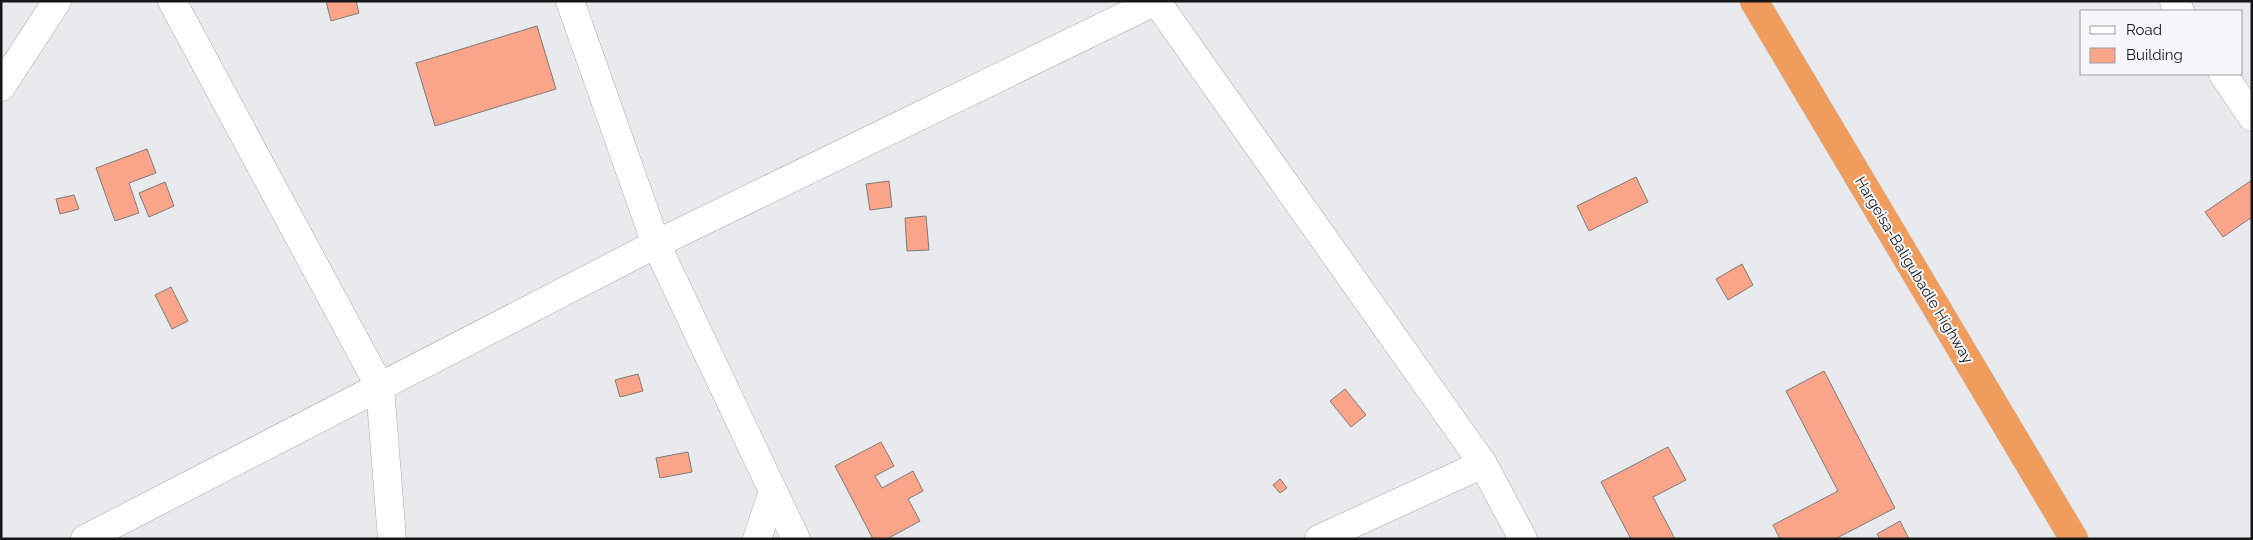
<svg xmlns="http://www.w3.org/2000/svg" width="2253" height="540" font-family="Raleway,sans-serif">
  <rect width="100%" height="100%" fill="#e9eaed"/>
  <g fill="#faa489" stroke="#7e7b79">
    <path d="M326,1H356L359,13L331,21Z"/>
    <path d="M537,26L556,89L435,126L416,63Z"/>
    <path d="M147,149L156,173L129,183L139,213L115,221L96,168Z"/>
    <path d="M1636,177L1648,202L1589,231L1577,206Z"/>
    <path d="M2252,180V217L2223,237L2205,212Z"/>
    <path d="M889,181L892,207L870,210L866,184Z"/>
    <path d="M165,182L174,206L149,217L139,193Z"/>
    <path d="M74,195L79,209L60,214L56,199Z"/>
    <path d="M926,216L929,250L907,251L905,218Z"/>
    <path d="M1742,264L1753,285L1728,300L1716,279Z"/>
    <path d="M171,287L188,321L172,329L155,295Z"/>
    <path d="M1824,371L1895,508L1835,539H1780L1773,525L1838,491L1786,391Z"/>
    <path d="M638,374L643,391L620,397L615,380Z"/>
    <path d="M1345,389L1366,415L1351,427L1330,401Z"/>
    <path d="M881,442L894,466L875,476L882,488L913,471L923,491L908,499L920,521L887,539H873L835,466Z"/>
    <path d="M1668,447L1686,480L1653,497L1675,539H1631L1601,482Z"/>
    <path d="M688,452L692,472L660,478L656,458Z"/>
    <path d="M1280,479L1287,488L1280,493L1273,485Z"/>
    <path d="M1900,521L1909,539H1880L1877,534Z"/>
  </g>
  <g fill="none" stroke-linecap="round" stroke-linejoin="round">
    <defs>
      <g id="street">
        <path d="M172,1L380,387L392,539"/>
        <path d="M570,1L656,244L773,491L757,539"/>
        <path d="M1156,1L1483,464L1523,539"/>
        <path d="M2174,1L2180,11"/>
        <path d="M2223,74L2252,117"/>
        <path d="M1,87L57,1"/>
        <path d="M773,491L796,539"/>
        <path d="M85,539L656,244L1156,1"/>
        <path d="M1319,539L1483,464"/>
      </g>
      <path id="highway" d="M1754,1L2074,539"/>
    </defs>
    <use href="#street" stroke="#aaabaf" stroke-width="29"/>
    <use href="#highway" stroke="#c7c7c8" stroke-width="29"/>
    <use href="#street" stroke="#fff" stroke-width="28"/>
    <use href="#highway" stroke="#f09c5c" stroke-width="28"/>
  </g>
  <g text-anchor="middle" stroke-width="4" stroke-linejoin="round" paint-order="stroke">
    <g font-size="15" fill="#171718" stroke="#f6f7fa">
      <text transform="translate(1914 270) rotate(59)" y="5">Hargeisa-Baligubadle Highway</text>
    </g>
  </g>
  <rect width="2253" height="540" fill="none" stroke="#171718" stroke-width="5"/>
  <rect x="2080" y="10" width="162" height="65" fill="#f6f7fa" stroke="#9d9da0"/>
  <rect x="2090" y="26" width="25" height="8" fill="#ffffff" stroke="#9d9da0"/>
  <text x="2126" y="35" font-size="15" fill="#171718">Road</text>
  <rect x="2090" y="48" width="25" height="15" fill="#faa489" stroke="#9d9da0"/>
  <text x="2126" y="60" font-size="15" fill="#171718">Building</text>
</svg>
